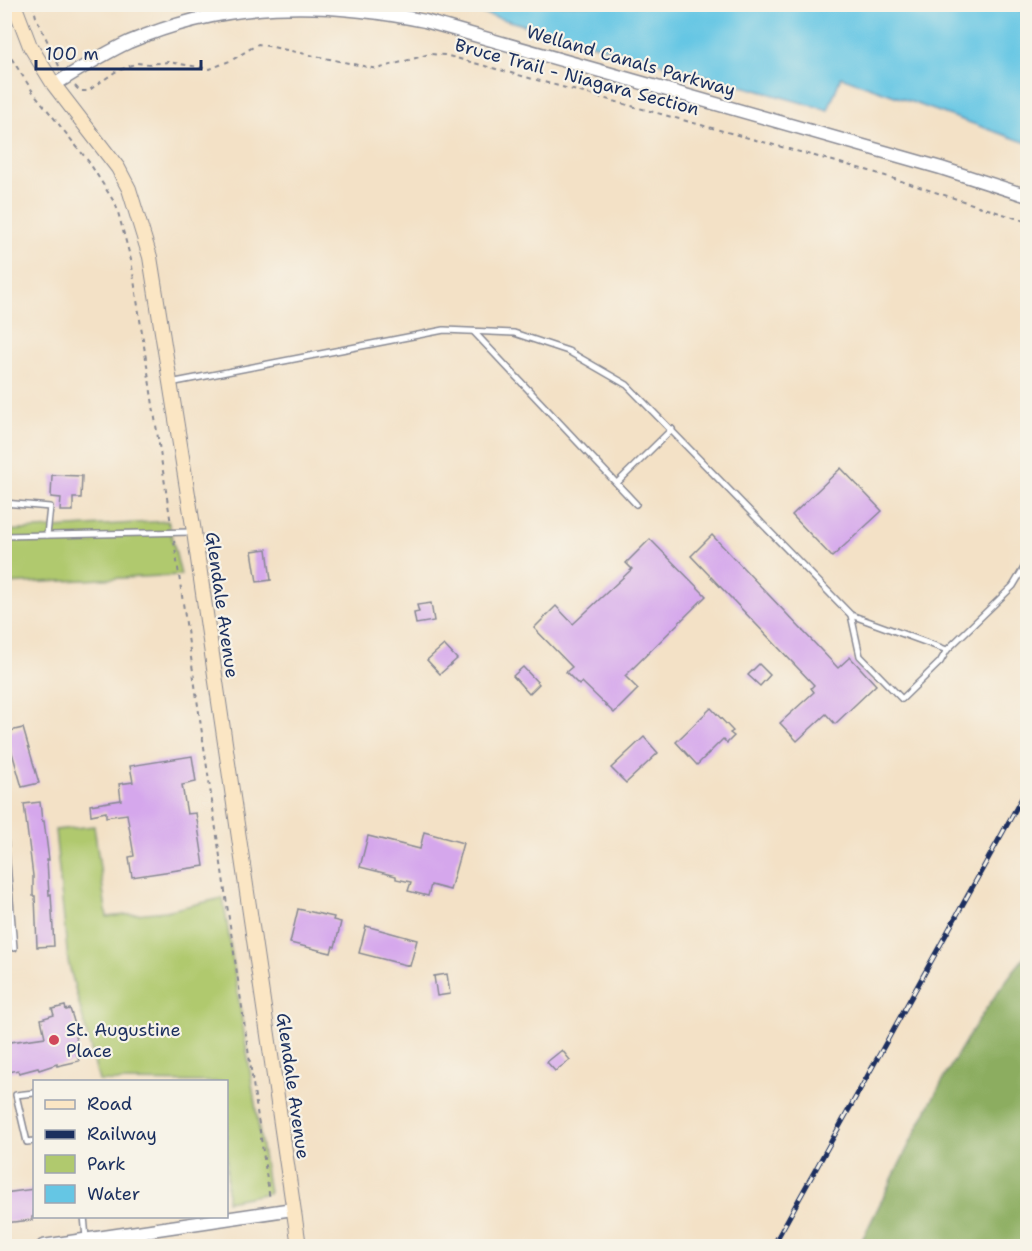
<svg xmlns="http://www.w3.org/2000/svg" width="1032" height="1251" font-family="'Shantell Sans',sans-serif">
  <rect width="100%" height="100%" fill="#f7f3e8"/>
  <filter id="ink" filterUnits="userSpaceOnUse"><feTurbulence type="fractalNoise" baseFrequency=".0167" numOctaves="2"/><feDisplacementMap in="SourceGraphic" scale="12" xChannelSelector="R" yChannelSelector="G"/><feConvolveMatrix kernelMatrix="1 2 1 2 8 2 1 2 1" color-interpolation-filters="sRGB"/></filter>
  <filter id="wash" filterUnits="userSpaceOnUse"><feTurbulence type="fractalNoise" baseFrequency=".008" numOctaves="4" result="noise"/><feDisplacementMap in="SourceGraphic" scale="24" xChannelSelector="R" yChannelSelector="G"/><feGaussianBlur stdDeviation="1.35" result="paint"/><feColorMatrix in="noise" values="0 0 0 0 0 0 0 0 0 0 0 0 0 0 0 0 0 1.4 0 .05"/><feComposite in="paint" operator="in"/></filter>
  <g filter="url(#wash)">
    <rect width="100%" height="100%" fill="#f3e1c6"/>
    <g fill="#b0c96e" stroke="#667c66" stroke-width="1.5">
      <path d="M168,521L181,575L5,584V531Z"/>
      <path d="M94,826L107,917L166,911L223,898L269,1193L227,1201L226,1082L99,1081L68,961L55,830Z"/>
    </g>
    <path fill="#8cad61" stroke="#546e60" stroke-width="1.5" d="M1027,954V1246H859C909,1147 955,1040 1027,954Z"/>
    <path fill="#65c6e4" stroke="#407aa1" stroke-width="1.5" d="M452,5H1008L1027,12V143L841,77L828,110Z"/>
    <g id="blocks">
      <g fill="#d5a7ec">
        <path d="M841,468L882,511L832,557L792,515Z"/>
        <path d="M52,475L82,476L81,498H73V511H60L61,498L51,497Z"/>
        <path d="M712,535L838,668L850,657L876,685L835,724L826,714L797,741L780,723L814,692L811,688L814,685L691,556Z"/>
        <path d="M650,539L706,596L625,676L638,689L614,713L582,682L579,685L566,672L572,667L534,628L556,606L573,624L632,569L626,563Z"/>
        <path d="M267,549L271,580L257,582L252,551Z"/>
        <path d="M431,603L434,621L416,624L414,613L419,612L417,605Z"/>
        <path d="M444,645L457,659L440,674L427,660Z"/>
        <path d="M759,664L770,675L760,686L748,675Z"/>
        <path d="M523,667L539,684L529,694L513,676Z"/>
        <path d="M711,708L733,731L730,733L734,736L727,743L723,739L697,765L676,742Z"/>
        <path d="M23,728L39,783L22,787L6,732Z"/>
        <path d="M644,737L658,753L626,783L611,768Z"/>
        <path d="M192,756L196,782L182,785L187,814L196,813L204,866L132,877L129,857L134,856L127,814L106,817V812L91,815L90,805L121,800L119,784L133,782L130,766Z"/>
        <path d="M40,802L42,821H44L49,860H47L49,895L51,894L54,946L37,947L35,896H33V876L24,804Z"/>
        <path d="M424,832L463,843L450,890L431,885L428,896L408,891L411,882L396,879V876L360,867L368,836L420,849Z"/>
        <path d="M298,909L334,917L333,920L341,922L335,947L333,946L331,953L290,943Z"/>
        <path d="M366,926L417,940L410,966L359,953Z"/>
        <path d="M447,974L450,994L437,996L434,976Z"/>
        <path d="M65,1006L66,1010L70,1009L73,1018L76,1029L74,1030L79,1050L76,1051L79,1061L57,1066V1064L39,1070L38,1068L19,1073L18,1070L4,1073V1043L45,1037L41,1019L54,1015L52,1009Z"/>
        <path d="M562,1050L570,1060L555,1071L547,1062Z"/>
        <path d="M34,1189V1216L32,1217V1220L4,1223V1193Z"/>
      </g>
    </g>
  </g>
  <g filter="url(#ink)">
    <use href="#blocks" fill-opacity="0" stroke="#878892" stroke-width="1.5"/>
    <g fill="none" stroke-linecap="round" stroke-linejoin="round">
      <defs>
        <g id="service">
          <path d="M474,332L636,504"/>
          <path d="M170,383L444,330L514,333L568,351L627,385L851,615L947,650L1013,586L1028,561"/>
          <path d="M617,483L672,429"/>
          <path d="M4,503L50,507L47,535"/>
          <path d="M4,536L192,532"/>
          <path d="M851,615L860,656L902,699L940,662L947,650"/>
          <path d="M4,827L14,948"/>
          <path d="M34,1093L16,1095L27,1142L34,1141"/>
          <path d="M84,1216L86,1238"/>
        </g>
        <g id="tertiary">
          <path d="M54,85C78,70 103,54 129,42C227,0 322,0 425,21L941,168L1028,196"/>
          <path d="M43,1246L293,1209"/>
        </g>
        <path id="secondary" d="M14,4L30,46L54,85L118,168L129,189L150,257L194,532L299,1246"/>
      </defs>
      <use href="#service" stroke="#878892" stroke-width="8"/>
      <use href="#tertiary" stroke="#878892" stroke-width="15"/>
      <use href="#secondary" stroke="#878892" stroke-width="16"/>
      <g stroke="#878892" stroke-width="2" stroke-dasharray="4.5 4.5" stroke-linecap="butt">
        <path d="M33,4L36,17L60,68"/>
        <path d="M4,42L8,53L33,92L89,162L116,205L131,260L171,524"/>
        <path d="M75,86L80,91H88L115,72L137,63L149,64L168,62L210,69L232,60L258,44L377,69L430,54L445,55L873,172L1028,222"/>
        <path d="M174,541L270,1200"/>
      </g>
      <use href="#service" stroke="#fff" stroke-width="5"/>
      <use href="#tertiary" stroke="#fff" stroke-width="12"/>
      <use href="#secondary" stroke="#fbe6c4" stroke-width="14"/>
      <defs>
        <path id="rail" d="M773,1246L1028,787"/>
      </defs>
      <use href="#rail" stroke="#1b2f5e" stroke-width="5"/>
      <use href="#rail" stroke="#f7f3e8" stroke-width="3" stroke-dasharray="9" stroke-linecap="butt"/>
    </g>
  </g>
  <circle fill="#d1495b" stroke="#f7f3e8" stroke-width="2" cx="54" cy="1040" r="6"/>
  <g text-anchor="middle" stroke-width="4.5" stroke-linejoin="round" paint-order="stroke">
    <g font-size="18" fill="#1b2f5e" stroke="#f7f3e8">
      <text transform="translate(631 61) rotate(16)" y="6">Welland Canals Parkway</text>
      <text transform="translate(577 77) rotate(15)" y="6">Bruce Trail - Niagara Section</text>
      <text transform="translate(222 605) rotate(82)" y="6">Glendale Avenue</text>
      <text transform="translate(293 1086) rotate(82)" y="6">Glendale Avenue</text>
    </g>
    <g font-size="18" fill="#1b2f5e" stroke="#f7f3e8" text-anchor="start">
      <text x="66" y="1036">St. Augustine<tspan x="66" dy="21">Place</tspan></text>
    </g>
  </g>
  <rect width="1032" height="1251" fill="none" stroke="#f7f3e8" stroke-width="24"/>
  <rect x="33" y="1080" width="195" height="138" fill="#f7f3e8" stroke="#9fa5b1" stroke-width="1.5"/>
  <rect x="45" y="1100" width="30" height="9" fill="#fbe6c4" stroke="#9fa5b1" stroke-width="1.5"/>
  <text x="87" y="1110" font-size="18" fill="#1b2f5e">Road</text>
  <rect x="45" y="1130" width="30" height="9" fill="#1b2f5e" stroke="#9fa5b1" stroke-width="1.5"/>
  <text x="87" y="1140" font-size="18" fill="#1b2f5e">Railway</text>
  <rect x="45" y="1155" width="30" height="18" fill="#b0c96e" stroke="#9fa5b1" stroke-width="1.5"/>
  <text x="87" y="1170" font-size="18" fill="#1b2f5e">Park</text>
  <rect x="45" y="1185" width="30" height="18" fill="#65c6e4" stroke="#9fa5b1" stroke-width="1.5"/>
  <text x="87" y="1200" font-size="18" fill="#1b2f5e">Water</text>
  <path d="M36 60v9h165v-9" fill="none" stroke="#1b2f5e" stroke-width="3"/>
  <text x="45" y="60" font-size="18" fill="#1b2f5e" stroke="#f7f3e8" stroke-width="4.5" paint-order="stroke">100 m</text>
</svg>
